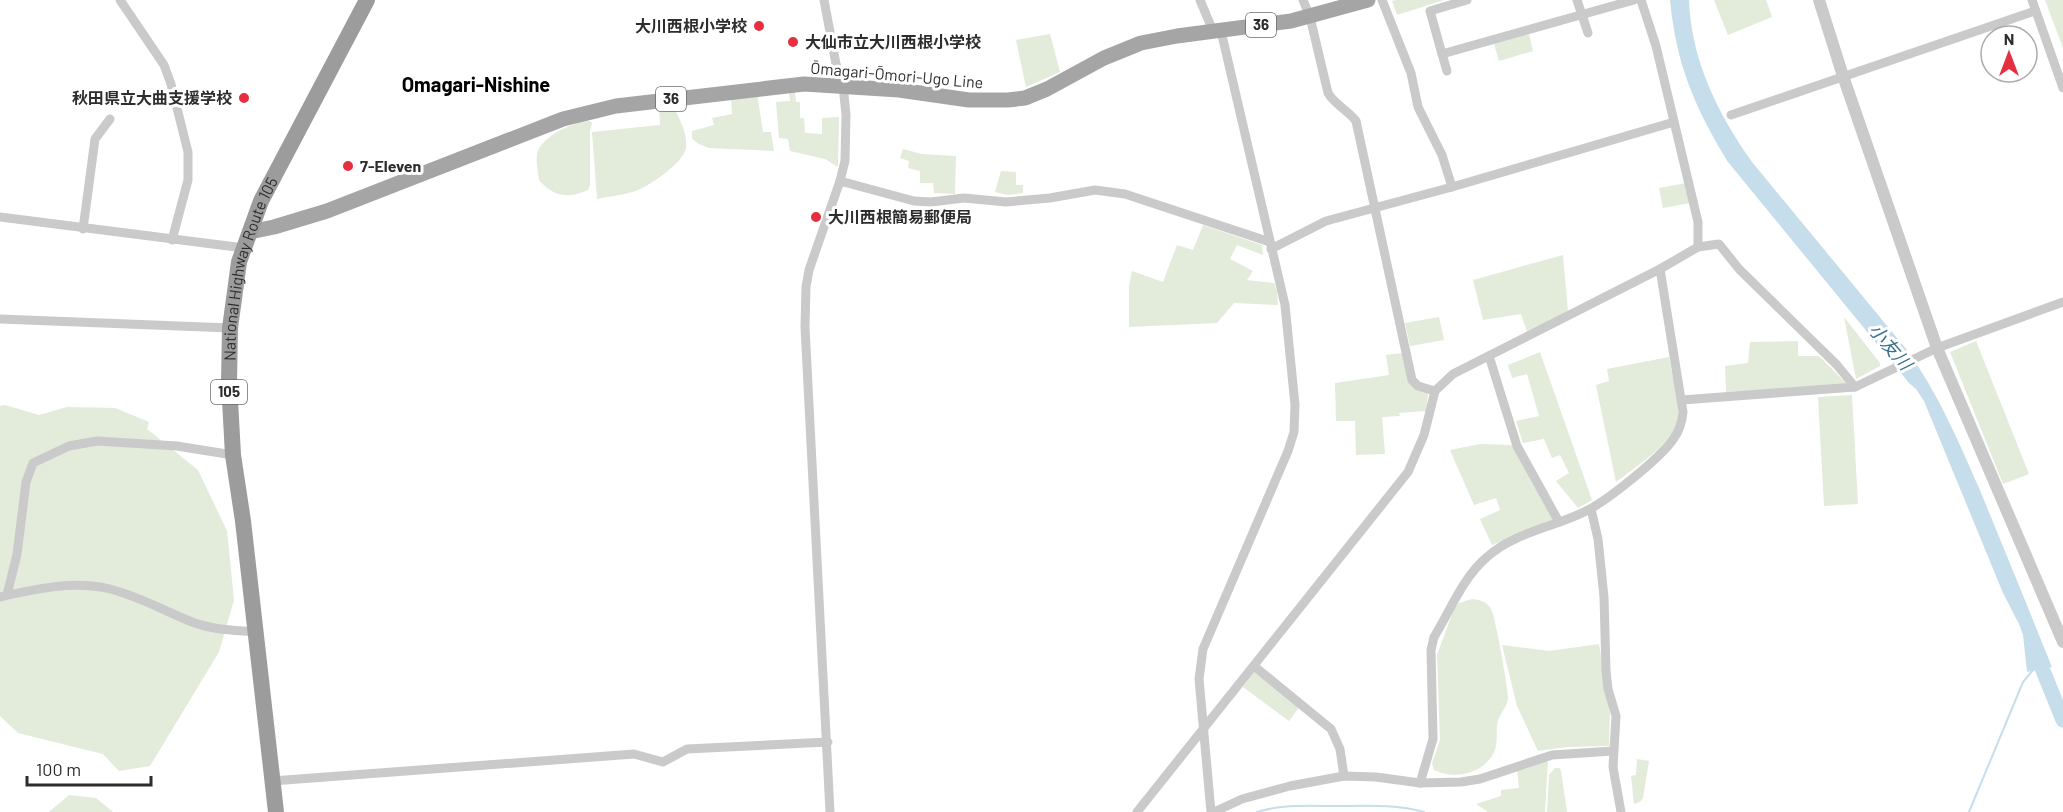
<svg xmlns="http://www.w3.org/2000/svg" width="2063" height="812" font-family="Barlow,'Noto Sans JP',sans-serif">
  <rect width="100%" height="100%" fill="#fff"/>
  <g fill="#e3ebda">
    <path d="M1396,0H1444L1397,15L1392,1Z"/>
    <path d="M1714,0H1766L1772,17L1728,35Z"/>
    <path d="M2045,0H2063V48Z"/>
    <path d="M1050,34L1060,72L1026,87L1016,40Z"/>
    <path d="M1529,34L1533,51L1499,61L1494,44Z"/>
    <path d="M795,92L796,102H800V118H804L805,133L822,134V118L839,117L838,167L825,159L790,151L788,139L779,138L776,102L790,101L789,93Z"/>
    <path d="M757,93L763,132H771L774,151L709,148L699,144L692,139V131L714,125L712,118L732,114L731,96Z"/>
    <path d="M672,104C678,116 688,133 686,148C683,163 652,184 638,190C626,195 610,196 597,199L592,132L660,125L659,105Z"/>
    <path d="M590,121L592,123L590,131V185L588,190C567,199 554,197 539,180C538,171 534,154 540,147C549,133 574,122 590,121Z"/>
    <path d="M903,149L922,154L956,156L955,194L934,193L933,183H920V171L908,168L909,161L900,158Z"/>
    <path d="M1001,171L1016,172V185H1023V193L1008,195L995,192Z"/>
    <path d="M1686,183L1690,203L1663,208L1659,188Z"/>
    <path d="M1203,225L1262,245L1263,255L1237,245L1230,259L1253,271L1247,280L1274,283L1277,291L1278,305L1234,303L1217,323L1129,327V286L1132,271L1163,282L1177,245L1193,250Z"/>
    <path d="M1563,255L1568,312L1527,332L1521,314L1483,320L1473,280Z"/>
    <path d="M1439,317L1444,340L1410,346L1405,323Z"/>
    <path d="M1844,317L1880,363V366L1856,379Z"/>
    <path d="M1798,341V356H1819L1848,385L1726,392L1725,366L1748,363L1750,342Z"/>
    <path d="M1976,341L2029,474L2003,484L1950,352Z"/>
    <path d="M1540,352L1592,500L1578,508L1556,481L1569,473L1560,455L1552,458L1544,439L1523,443L1516,421L1539,416L1527,374L1512,378L1508,365Z"/>
    <path d="M1403,353L1409,382L1428,393L1426,411L1399,413L1400,416L1382,417L1385,454L1356,455L1355,421H1336L1335,383L1389,375L1386,355Z"/>
    <path d="M1669,357C1672,376 1679,398 1678,417C1677,441 1634,468 1616,482L1596,385L1609,381L1607,369Z"/>
    <path d="M1852,395L1858,504L1824,506L1818,397Z"/>
    <path d="M5,405L39,415L67,407L115,408L149,422L147,429L198,470L227,531L234,600L219,652L150,766L119,771L103,754L18,733L0,716V406Z"/>
    <path d="M1480,444L1513,445L1555,519L1492,545L1480,519L1500,510L1496,498L1474,505L1450,450Z"/>
    <path d="M1472,599C1480,600 1486,601 1491,609C1495,615 1509,692 1508,699C1506,709 1498,715 1497,725C1496,734 1498,744 1494,752C1484,774 1454,780 1434,770L1432,763L1440,740L1437,655L1454,609L1459,603Z"/>
    <path d="M1599,644L1610,714L1609,746L1567,747L1538,751L1517,706L1502,645L1549,651Z"/>
    <path d="M1254,672L1300,706L1289,721L1243,687Z"/>
    <path d="M1548,759L1545,812H1488L1476,804L1501,796V790L1519,788L1517,770Z"/>
    <path d="M1637,759L1649,761L1643,798L1640,802L1634,804L1631,776L1636,775Z"/>
    <path d="M1555,768H1560L1561,771L1567,812H1547L1549,775Z"/>
    <path d="M69,795L96,798L113,812H49Z"/>
  </g>
  <path fill="#c6ddeb" d="M1670,0H1689C1691,60 1718,114 1752,162L1907,350C1939,395 1957,438 1979,488C2004,548 2028,608 2052,667L2027,672L2023,635L2019,624L2003,593L1924,401L1916,389L1909,383L1728,162C1695,108 1676,64 1670,0Z"/>
  <g fill="none" stroke-linecap="round" stroke-linejoin="round">
    <g stroke="#c6ddeb" stroke-width="2">
      <path d="M1257,812C1282,804 1310,806 1336,806C1365,806 1395,804 1424,812"/>
      <path d="M1969,812L2023,682L2033,670"/>
    </g>
    <path stroke="#c6ddeb" stroke-width="15" d="M2035,651L2063,720"/>
    <g stroke="#cacaca" stroke-width="9">
      <path d="M120,0L164,65L171,84L188,152V180L172,240"/>
      <path d="M824,0L836,64L843,85L846,115L845,161L840,181L809,270L806,287L805,327L830,812"/>
      <path d="M1200,0L1213,31"/>
      <path d="M1303,0L1310,17L1328,93C1335,105 1348,110 1356,121L1412,380L1418,386L1435,391"/>
      <path d="M1382,0L1411,73L1418,107L1442,155L1452,187"/>
      <path d="M1467,0L1430,11L1442,54L1634,0"/>
      <path d="M1577,0L1588,33"/>
      <path d="M1641,0L1656,46L1698,222V247"/>
      <path d="M2032,0L2063,88"/>
      <path d="M1442,54L1447,71"/>
      <path d="M1731,115L2035,11"/>
      <path d="M840,181L914,201L931,202L964,198L1006,202L1050,198L1095,190L1125,194L1270,242"/>
      <path d="M0,217L244,248"/>
      <path d="M83,229L95,139L110,119"/>
      <path d="M1271,249L1326,221L1452,187L1674,122"/>
      <path d="M0,319L230,328"/>
      <path d="M1489,356L1517,446L1559,522"/>
      <path d="M1682,400L1855,387L1937,348L2063,302"/>
      <path d="M1591,509L1598,539L1604,597L1606,671L1608,689L1616,716L1613,767L1621,812"/>
      <path d="M7,595L17,554L26,482L33,463L69,446L97,441L177,446L233,455"/>
      <path d="M0,597C35,589 75,580 110,589C138,596 165,611 192,622C213,630 234,630 256,632"/>
      <path d="M1254,666L1331,729L1340,749L1344,776"/>
      <path d="M272,781L634,754L663,762L687,749L828,742"/>
      <path d="M1420,783L1433,739L1431,650L1434,637C1450,611 1463,577 1487,557C1516,531 1557,527 1590,509C1610,498 1662,457 1674,438C1680,430 1682,422 1683,412L1660,269"/>
      <path d="M1137,812L1408,472L1424,435L1435,391L1453,374L1660,269L1698,247L1719,244L1739,269L1837,365L1855,387"/>
      <path d="M1211,812L1199,679L1203,649L1288,451L1294,432L1295,405L1285,305L1221,31"/>
      <path d="M1214,812L1242,799L1290,786L1344,776L1376,777L1420,783L1461,782L1480,779L1552,755L1613,751"/>
    </g>
    <path stroke="#cacaca" stroke-width="12" d="M1819,0L1843,76L1937,348L2063,642"/>
    <path stroke="#a5a5a5" stroke-width="15" d="M250,232L274,227L327,211L563,119L616,106L804,84L899,90L969,100H1008L1025,98L1047,89L1104,58L1141,43L1177,36L1291,21L1368,0"/>
    <path stroke="#9c9c9c" stroke-width="16" id="s1" d="M276,812L243,521L233,455L229,382L230,328L239,262L261,201L367,0"/>
  </g>
  <g fill="#e52e3f" stroke="#fff" stroke-width="2">
    <circle cx="759" cy="26" r="6"/>
    <circle cx="793" cy="42" r="6"/>
    <circle cx="244" cy="98" r="6"/>
    <circle cx="348" cy="166" r="6"/>
    <circle cx="816" cy="217" r="6"/>
  </g>
  <g text-anchor="middle" stroke-width="6" stroke-linejoin="round" paint-order="stroke">
    <g fill="#fff" stroke="#6c6c6c" stroke-width="1.5">
      <rect x="1246" y="13" width="30" height="24" rx="4.5"/>
      <rect x="656" y="87" width="30" height="24" rx="4.5"/>
      <rect x="211" y="380" width="36" height="24" rx="4.5"/>
    </g>
    <g font-size="15" font-weight="bold" fill="#2d2d2d">
      <text x="1261" y="30">36</text>
      <text x="671" y="104">36</text>
      <text x="229" y="397">105</text>
    </g>
    <g font-size="16" font-weight="bold" fill="#2d2d2d" stroke="#fff" text-anchor="start">
      <text x="747" y="32" text-anchor="end">大川西根小学校</text>
      <text x="805" y="48">大仙市立大川西根小学校</text>
      <text x="232" y="104" text-anchor="end">秋田県立大曲支援学校</text>
      <text x="360" y="172">7-Eleven</text>
      <text x="828" y="223">大川西根簡易郵便局</text>
    </g>
    <g font-size="16" fill="#2d2d2d" stroke="#fff">
      <text transform="translate(897 75) rotate(5)" y="6">Ōmagari-Ōmori-Ugo Line</text>
      <text dy="6" stroke="none"><textPath href="#s1" startOffset="549">National Highway Route 105</textPath></text>
    </g>
    <g font-size="18" font-style="italic" fill="#3b708f" stroke="#fff">
      <text transform="translate(1890 347) rotate(49)" y="6">小友川</text>
    </g>
    <g font-size="20" font-weight="bold" fill="#000" stroke="#fff">
      <text x="476" y="92">Omagari-Nishine</text>
    </g>
  </g>
  <g transform="translate(2009 54)"><circle r="28" fill="#ffffff" stroke="#ababab" stroke-width="1.5"/>
  <path d="M0-4.5L10 22L0 15L-10 22Z" fill="#e52e3f"/>
  <text y="-9" font-size="16" font-weight="bold" text-anchor="middle" fill="#2d2d2d">N</text>
  </g>
  <path d="M27 776v9h124v-9" fill="none" stroke="#2d2d2d" stroke-width="3"/>
  <text x="36" y="776" font-size="18" fill="#2d2d2d" stroke="#ffffff" stroke-width="4.5" paint-order="stroke">100 m</text>
</svg>
